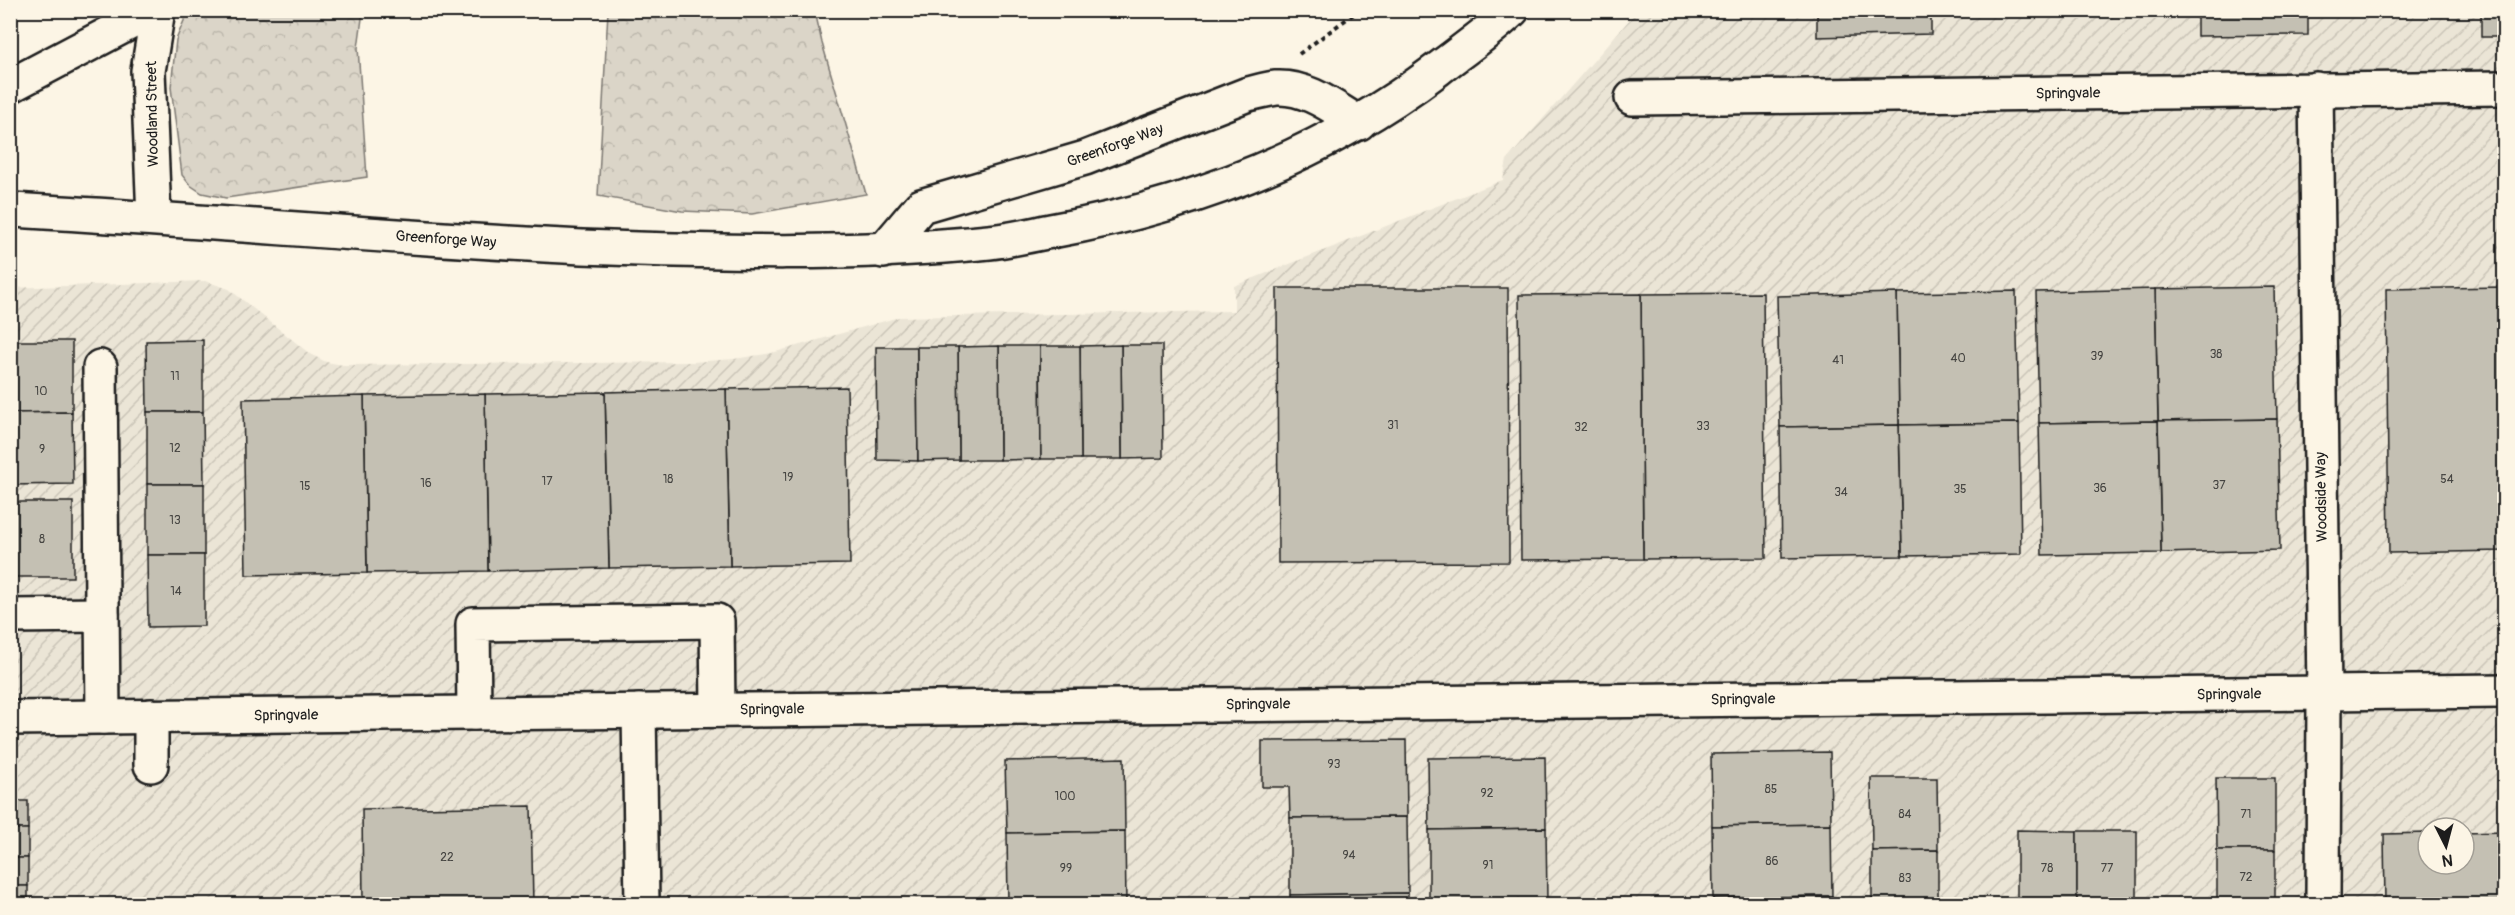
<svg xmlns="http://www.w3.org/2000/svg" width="2515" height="915" font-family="Pangolin,sans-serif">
  <defs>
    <pattern id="industrial-furrows" width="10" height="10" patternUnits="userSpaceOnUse" patternTransform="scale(1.5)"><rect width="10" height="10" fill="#ebe5d6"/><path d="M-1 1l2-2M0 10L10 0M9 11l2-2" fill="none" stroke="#c9c4b7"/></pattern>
    <pattern id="forest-crowns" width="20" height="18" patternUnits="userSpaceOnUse" patternTransform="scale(1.5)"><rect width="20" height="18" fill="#dbd5c8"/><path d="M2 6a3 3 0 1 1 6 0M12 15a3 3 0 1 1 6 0" fill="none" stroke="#bbb6ab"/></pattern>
  </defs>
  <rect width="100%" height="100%" fill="#fcf5e5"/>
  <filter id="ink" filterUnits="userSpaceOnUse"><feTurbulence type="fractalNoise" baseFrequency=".0167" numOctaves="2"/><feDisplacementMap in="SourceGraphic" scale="12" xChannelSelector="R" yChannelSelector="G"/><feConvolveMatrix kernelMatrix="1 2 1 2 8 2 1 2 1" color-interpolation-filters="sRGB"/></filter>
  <g filter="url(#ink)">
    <path fill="url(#industrial-furrows)" fill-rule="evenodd" d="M1637,11H2504V904H11L10,288L205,281L229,289L310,354L326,362L343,365L693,362L734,359L772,353L899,317L1234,311V286L1503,180L1507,160ZM2428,828H2464V864H2428Z"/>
    <g fill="url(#forest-crowns)" stroke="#7c7872" stroke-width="1.5">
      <path d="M188,11H363L358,48L367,177L226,198L202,193L190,185L182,175L171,87L176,40Z"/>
      <path d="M608,11H815L822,43L866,194L752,214L682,211L598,196Z"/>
    </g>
    <g fill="#c4c0b3" stroke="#1c1c1c" stroke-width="1.5">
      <path d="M1817,10H1931V34L1817,37Z"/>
      <path d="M2197,10H2308V35L2197,36Z"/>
      <rect x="2481" y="10" width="23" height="27"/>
      <path d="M2274,287L2277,419L2158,421L2155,289Z"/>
      <path d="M2503,287L2504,551L2389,553L2386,289Z"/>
      <path d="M2503,287H2504V407Z"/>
      <path d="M1277,288H1508L1509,562L1278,563Z"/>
      <path d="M2155,289L2158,421L2039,423L2036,292Z"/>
      <path d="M2016,291L2019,423L1899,425L1897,293Z"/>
      <path d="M1763,293L1766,558L1643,559L1641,294Z"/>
      <path d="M1897,293L1899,425L1780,427L1777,296Z"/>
      <path d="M1641,294L1643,559L1521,560L1519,295Z"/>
      <path d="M203,340V412H147L146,341Z"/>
      <path d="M10,341H72V412L11,413Z"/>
      <path d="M1121,345H1162L1163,458L1122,459Z"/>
      <path d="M1121,345L1122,459H1081L1080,346Z"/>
      <path d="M999,346H1040L1041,459L1000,460Z"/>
      <path d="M999,346L1000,460H959L958,347Z"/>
      <path d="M1040,346H1080L1081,459H1041Z"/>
      <path d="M876,347H917L918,461L877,460Z"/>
      <path d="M917,347H958L959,460L918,461Z"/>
      <path d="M847,387L850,564L730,566L726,389Z"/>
      <path d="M726,389L730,566L609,568L605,392Z"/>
      <path d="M605,392L609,568L488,571L485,394Z"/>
      <path d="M485,394L488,571L367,573L364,396Z"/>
      <path d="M364,396L367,573L246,575L243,399Z"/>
      <path d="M72,412L73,484L11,485V413Z"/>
      <path d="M147,412H203L204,484H147Z"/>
      <rect x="10" y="413" width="1" height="72"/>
      <path d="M2277,419L2280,550L2161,553L2158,421Z"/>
      <path d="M2158,421L2161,553L2042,555L2039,423Z"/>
      <path d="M2019,423L2021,554L1902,556L1899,425Z"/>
      <path d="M1899,425L1902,556L1782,558L1780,427Z"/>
      <rect x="147" y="484" width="57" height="71"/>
      <rect x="10" y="502" width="1" height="75"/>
      <rect x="11" y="502" width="62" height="75"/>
      <path d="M147,555H204V626L148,627Z"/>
      <path d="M1406,740L1407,817L1290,818L1289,787H1262V741Z"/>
      <path d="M1830,752L1831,824L1712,826L1711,754Z"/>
      <path d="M1545,757L1546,828L1429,830L1428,758Z"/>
      <path d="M1124,758L1125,831L1007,833L1005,761Z"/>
      <path d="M1871,778H1937L1938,850L1872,851Z"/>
      <path d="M2216,778H2275V850H2217Z"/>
      <rect x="10" y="801" width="18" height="28"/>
      <path d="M531,806L533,904H363L362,809Z"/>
      <path d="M1407,817L1408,893L1290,895V818Z"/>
      <path d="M1831,824L1832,896L1713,898L1712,826Z"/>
      <path d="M1546,828L1547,900L1429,901V830Z"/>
      <rect x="10" y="829" width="18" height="29"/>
      <path d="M2017,830L2077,831V904H2017Z"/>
      <path d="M1125,831L1126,903L1008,904L1007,833Z"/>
      <rect x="2077" y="831" width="60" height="73"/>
      <path d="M2504,832V904H2385L2384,834L2428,833V864H2464V833Z"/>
      <path d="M1938,850V904H1872V851Z"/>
      <rect x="2217" y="850" width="58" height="54"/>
      <rect x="10" y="858" width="18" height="28"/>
      <rect x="10" y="886" width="18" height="18"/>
      <path d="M1408,893V904H1290V895Z"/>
      <path d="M1832,896V904H1713V898Z"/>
      <path d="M1547,900V904H1429V901Z"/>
      <path d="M1126,903V904H1017Z"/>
    </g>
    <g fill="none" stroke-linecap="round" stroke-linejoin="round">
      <defs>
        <g id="minor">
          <path d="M10,86L154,10"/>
          <path d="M2316,89L2324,693L2323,904"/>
          <path d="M1632,98L2504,88"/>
          <path d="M10,210C201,220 391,238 582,247C718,252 854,256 989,242C1010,240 1031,235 1051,231C1191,206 1324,155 1438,69C1463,50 1489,32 1512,10"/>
          <path d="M154,218L148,71L158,10"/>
          <path d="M883,251L921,206L1085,158L1248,94C1257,92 1267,89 1276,88C1307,86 1334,108 1359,123"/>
          <path d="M100,367L103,717"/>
          <path d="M10,616L102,615"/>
          <path d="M639,711L642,904"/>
          <path d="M474,713L473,624L717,621L718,710"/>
          <path d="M151,716V765"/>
          <path d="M10,718L2504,691"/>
        </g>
      </defs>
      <use href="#minor" stroke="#1c1c1c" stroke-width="38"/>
      <path stroke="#1c1c1c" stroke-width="4" stroke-dasharray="4.5 4.5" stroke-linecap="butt" d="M1299,54L1359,10"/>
      <use href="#minor" stroke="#fcf5e5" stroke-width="33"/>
    </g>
  </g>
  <g text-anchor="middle" stroke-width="5" stroke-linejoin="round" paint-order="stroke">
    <g font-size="12" fill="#464542">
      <text x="2216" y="358">38</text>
      <text x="2097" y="360">39</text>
      <text x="1958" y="362">40</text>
      <text x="1838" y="364">41</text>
      <text x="175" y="380">11</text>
      <text x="41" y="395">10</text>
      <text x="1393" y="429">31</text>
      <text x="1703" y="430">33</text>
      <text x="1581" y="431">32</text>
      <text x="175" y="452">12</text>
      <text x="42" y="453">9</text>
      <text x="788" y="481">19</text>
      <text x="668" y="483">18</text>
      <text x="2447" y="483">54</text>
      <text x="547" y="485">17</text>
      <text x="426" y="487">16</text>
      <text x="2219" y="489">37</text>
      <text x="305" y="490">15</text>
      <text x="2100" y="492">36</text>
      <text x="1960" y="493">35</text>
      <text x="1841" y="496">34</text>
      <text x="175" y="524">13</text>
      <text x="42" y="543">8</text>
      <text x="176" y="595">14</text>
      <text x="1334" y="768">93</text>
      <text x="1771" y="793">85</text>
      <text x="1487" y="797">92</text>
      <text x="1065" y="800">100</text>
      <text x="1905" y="818">84</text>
      <text x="2246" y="818">71</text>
      <text x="1349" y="859">94</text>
      <text x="447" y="861">22</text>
      <text x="1772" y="865">86</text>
      <text x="1488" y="869">91</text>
      <text x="1066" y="872">99</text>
      <text x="2047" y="872">78</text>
      <text x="2107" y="872">77</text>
      <text x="2246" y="881">72</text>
      <text x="1905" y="882">83</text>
    </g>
    <g font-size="15" fill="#1c1c1c" stroke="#fcf5e5">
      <text transform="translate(2068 93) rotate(-1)" y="5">Springvale</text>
      <text transform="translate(152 114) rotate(-91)" y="5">Woodland Street</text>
      <text transform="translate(1115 145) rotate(-20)" y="5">Greenforge Way</text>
      <text transform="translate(446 239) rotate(4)" y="5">Greenforge Way</text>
      <text transform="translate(2321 497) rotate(-91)" y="5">Woodside Way</text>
      <text transform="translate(2229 694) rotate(-1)" y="5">Springvale</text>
      <text transform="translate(1743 699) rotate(-1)" y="5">Springvale</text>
      <text transform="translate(1258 704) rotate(-1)" y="5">Springvale</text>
      <text transform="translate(772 709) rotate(-1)" y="5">Springvale</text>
      <text transform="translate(286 715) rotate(-1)" y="5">Springvale</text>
    </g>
  </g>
  <rect width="2515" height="915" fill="none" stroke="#fcf5e5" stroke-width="36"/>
  <rect x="18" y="18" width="2479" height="879" fill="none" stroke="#1c1c1c" stroke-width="2" filter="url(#ink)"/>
  <g transform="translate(2446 846) rotate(174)"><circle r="28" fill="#fcf5e5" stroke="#a29e95" stroke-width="1.5"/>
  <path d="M0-4.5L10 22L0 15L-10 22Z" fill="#1c1c1c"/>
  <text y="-9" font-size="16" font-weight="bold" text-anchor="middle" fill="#1c1c1c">N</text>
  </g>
</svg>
